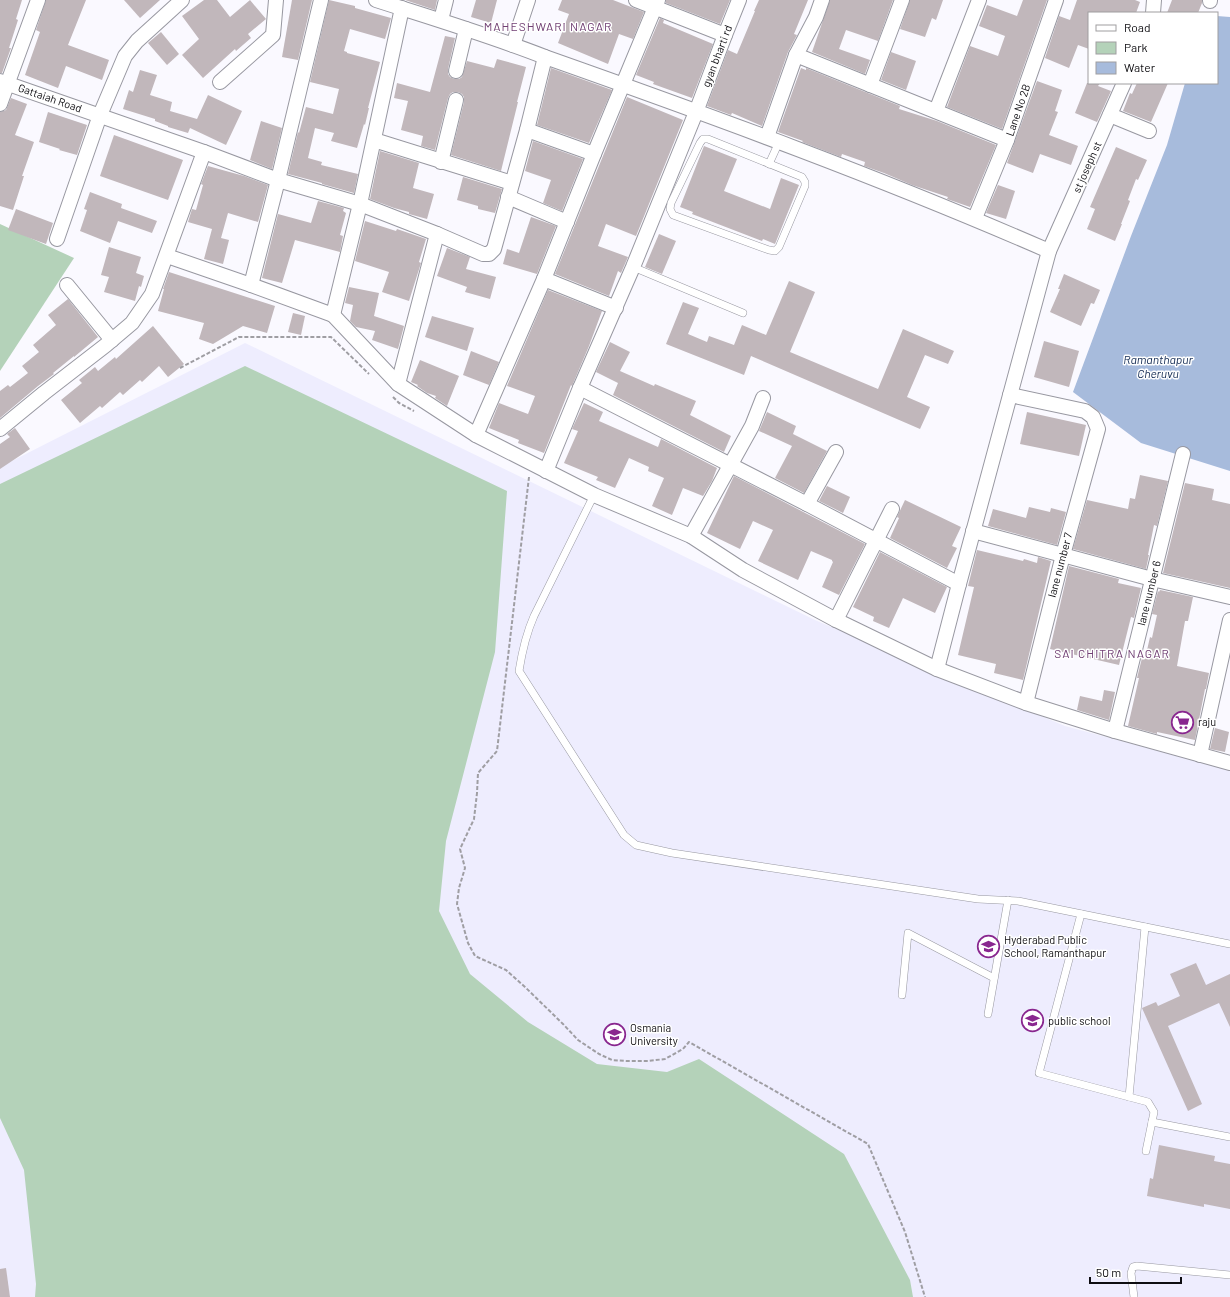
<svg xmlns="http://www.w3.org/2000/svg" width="1230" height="1297" font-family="Barlow,sans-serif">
  <rect width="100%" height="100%" fill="#faf9ff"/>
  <path fill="#eeedfe" d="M245,343L815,620L1065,726L1230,770V1297H0V467Z"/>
  <g fill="#b4d2b9">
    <path d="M0,224L74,258L0,371Z"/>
    <path d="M245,366L507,491L495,652L446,841L439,911L470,974L528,1022L597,1064L667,1072L699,1059L844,1154L910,1280L913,1297H35L36,1284L24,1170L0,1118V484Z"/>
  </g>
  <path fill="#a7bbdc" d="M1217,16L1230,17V471L1141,443L1073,392L1131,236L1167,145L1185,83H1217Z"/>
  <g fill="#c1b7bb">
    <path d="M0,0H22L16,19L18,20L9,48H11L2,73H0Z"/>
    <path d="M46,0H86L68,45L109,60L102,80L66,66L58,88L25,75L40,32L36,30Z"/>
    <path d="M124,0H160L140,18Z"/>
    <path d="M204,0H217L230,17L250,0L266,19L248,34L251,38L236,51L235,49L203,78L182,55L199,39L182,16Z"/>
    <path d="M292,0H312L298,60L282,57Z"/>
    <path d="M329,0L355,6V8L391,18L385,39L350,29L344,51L347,52V53L380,62L368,108H369L365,125L364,124L357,148L331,141L334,133L315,128L308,158L322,162L321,165L358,174L354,193L322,184V183L288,174L298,132L299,133L306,107L333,114L339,89L310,82Z"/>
    <path d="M405,0H437L435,10Z"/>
    <path d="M476,0H497L491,23L471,17Z"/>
    <path d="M562,0H613L644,12L633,39L619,34L608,64L558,43L569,14L558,10Z"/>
    <path d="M666,0H730L720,24L666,3Z"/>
    <path d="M759,0H808L794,34L797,35L788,52L762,126L732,113L731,115L707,106L728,50L737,54L755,11H754Z"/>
    <path d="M830,0H893L878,41L846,30L839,49L870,60L865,74L812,52Z"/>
    <path d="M910,0H943L936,20L932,18L925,37L900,29Z"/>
    <path d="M1023,0H1047L1002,129L947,107L970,46L998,56L1005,36L979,26L987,5L1017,16Z"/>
    <path d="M1077,0H1135L1140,2L1136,13H1089V49L1078,45L1069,68L1045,58L1059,16L1070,20Z"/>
    <path d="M1172,0H1202V3L1198,13H1167Z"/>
    <path d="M660,18L664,20L663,23L713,44L692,98L653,84L654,82L636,75Z"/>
    <path d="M161,32L179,54L167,65L148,43Z"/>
    <path d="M445,36L455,38L448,69V74L450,77L454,79H459L462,77L467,61L494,68L497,59L526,67L517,102H518L501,171L451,155L464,102V97L462,94L458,92H453L450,94L448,98L435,150L421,146L423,136L401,130L408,101L394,98L397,83L430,92Z"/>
    <path d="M891,52L916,61L906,90L881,80Z"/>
    <path d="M551,68L612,90L589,143L537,125Z"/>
    <path d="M801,68L806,70V68L900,106L899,109L937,121L996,145L970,207L947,199L948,197L912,185L884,173L864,166L865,162L842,154L841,157L802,142L803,141L778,132Z"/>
    <path d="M140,70L157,75L150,95L172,102L170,111L197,119L208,95L242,111L226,145L190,128L188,133L168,127V126L155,121V119L123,109L129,90L133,92Z"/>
    <path d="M1037,81L1062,90L1055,111L1058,112L1049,135L1078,146L1071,165L1040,154L1033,173L1007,163Z"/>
    <path d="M1087,83H1100L1098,86L1111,91L1097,122L1075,113Z"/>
    <path d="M1137,83H1168L1151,122L1123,111L1130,93L1132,94Z"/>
    <path d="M627,97L683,120L636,236L606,224L598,246L628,257L621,273L618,271L609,296L555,274Z"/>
    <path d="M11,98L27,104L15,135L34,142L22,176H24L13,210L0,206V112L6,110Z"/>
    <path d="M48,112L87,125L77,155L59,150L60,149L39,142Z"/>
    <path d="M261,121L282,128L272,169L250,160Z"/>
    <path d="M114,135L183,160L168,200L100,176Z"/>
    <path d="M533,141L583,159L562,211L543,203L551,180L525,171Z"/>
    <path d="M704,146L737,159L724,191L770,209L781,178L799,185L775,244L763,239L762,241L692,214L693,212L680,207Z"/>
    <path d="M1116,147L1147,160L1138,180L1136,179L1128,200L1130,201L1121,224H1122L1115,241L1087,229L1095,209L1090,207Z"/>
    <path d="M380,151L419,163L413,188L434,194L427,219L409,214V212L394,208L370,199Z"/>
    <path d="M208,166L244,176L268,185L258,222L228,213L221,238L229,240L223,264L204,259L212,229L188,222L192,209L196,210L203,185L201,184Z"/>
    <path d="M463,177L502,189L495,213L478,209V206L457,200Z"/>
    <path d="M998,185L1015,191L1006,219L986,213Z"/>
    <path d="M90,192L122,204L121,208L157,221L152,233L118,221L110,243L80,231L87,210L84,209Z"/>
    <path d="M318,201L344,208L343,211L346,213L340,235L343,236L340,252L295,240L282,283L262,278L278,214L311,223Z"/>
    <path d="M16,209L53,223L46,244L8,230Z"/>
    <path d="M531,217L556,226L537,274L503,264L507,249L519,253Z"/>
    <path d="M365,221L396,231L397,229L426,239L419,262L421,263L409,301L382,292L389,272L355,261Z"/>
    <path d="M659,234L676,241L662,274L645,267Z"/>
    <path d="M109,247L141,257L136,273L144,276L141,287L139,286L135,301L104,292L109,277L101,275Z"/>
    <path d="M447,248L470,257L466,269L496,277L490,299L465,292L467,287L437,276Z"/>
    <path d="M169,272L275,306L267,333L243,326L213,344L199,339L204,323L158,311L164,289H163Z"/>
    <path d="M1064,274L1100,290L1094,304L1091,303L1081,326L1050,312L1060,289H1058Z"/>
    <path d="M789,281L815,292L790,352L878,389L903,329L954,351L948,364L925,355L907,397L930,407L920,429L751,356L744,375L666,344L683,302L699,308L688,334L707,342L709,336L734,345L742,325L766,335Z"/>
    <path d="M349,287L379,293L374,316L404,326L398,349L372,340L375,331L356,327L350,321L353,305L345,303Z"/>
    <path d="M548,290L602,311L589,346L572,386L571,385L544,453L518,443L519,440L489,428L499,403L528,414L535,396L507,386Z"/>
    <path d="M68,299L98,337L74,357V356L53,373L54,374L38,386L0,418V391L8,385L10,387L28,373L22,366L39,352L33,345L56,325L48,315Z"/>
    <path d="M293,313L305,316L301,335L288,332Z"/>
    <path d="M432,316L474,328L467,351L425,337Z"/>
    <path d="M153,326L184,364L168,377L159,366L142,382L140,380L123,395L120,392L102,408L100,406L80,423L61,400L82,383L79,380L95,367L98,371L115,357L116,359Z"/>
    <path d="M1044,341L1079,351L1069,387L1034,377Z"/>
    <path d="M610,342L630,352L620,371L654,386L655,384L696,401L690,415L731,436L724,452L613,395L618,383L596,372Z"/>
    <path d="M471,351L499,362L489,385L463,375Z"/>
    <path d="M420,360L459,376L447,406L435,398L436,396L427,393L417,386L418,385L411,382Z"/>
    <path d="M584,403L603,412L599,421L658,447L661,439L717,468L712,481L703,496L683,488L672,515L652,506L664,478L648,471L649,467L629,458L615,488L596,480L598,477L564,463L578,431L572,429Z"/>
    <path d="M767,412L796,426L793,434L827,451L804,493L775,478L792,446L759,431Z"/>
    <path d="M1027,412L1086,425L1079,456L1020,444Z"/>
    <path d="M15,428L30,449L0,469V444L10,437L7,434Z"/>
    <path d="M1140,475L1168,481L1157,526L1154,525L1148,555H1149L1146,569L1073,549L1087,500L1128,509L1130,498L1135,499Z"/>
    <path d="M734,476L865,544L839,595L822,587L833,562L832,561V560L811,551L798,580L758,561L773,530L753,521L740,549L707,533Z"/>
    <path d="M1185,483L1214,489L1212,500L1230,504V588L1163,573Z"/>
    <path d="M827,486L850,497L843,513L819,501Z"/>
    <path d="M905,500L961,527L952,546L957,548L947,568L890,538L899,518L897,517Z"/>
    <path d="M1029,507L1050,512L1051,508L1066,512L1057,545L988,526L993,509L1026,518Z"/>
    <path d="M977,550L1023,561L1024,559L1037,563L1038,557L1051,561L1023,680L994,673L996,664L958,655L974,587L968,586Z"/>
    <path d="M880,552L947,587L935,613L903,598L889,628L873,621L874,617L853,607Z"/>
    <path d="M1069,566L1119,579L1118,583L1141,588L1134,618L1131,617L1119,665L1050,649Z"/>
    <path d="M1160,590L1193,597L1188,621H1185L1177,666L1209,673L1206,689H1205L1195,740L1157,732V734L1128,726L1139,678H1137L1142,658L1145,659L1150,637L1152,638L1157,615L1152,614L1158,591L1159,592Z"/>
    <path d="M1104,690L1115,692L1109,720L1077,710L1080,696L1102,701Z"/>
    <path d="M1215,728L1229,732L1225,752L1210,749Z"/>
    <path d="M1196,963L1206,985L1230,974V1027L1219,1003L1168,1026L1202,1104L1188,1111L1142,1008L1156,1002L1158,1006L1180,996L1170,974Z"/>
    <path d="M1159,1145L1215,1156L1214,1161L1230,1164V1209L1204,1204V1207L1147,1196L1150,1178L1153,1179Z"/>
    <path d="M6,1268L10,1297H0V1269Z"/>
  </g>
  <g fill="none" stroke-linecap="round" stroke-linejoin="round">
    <defs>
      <g id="service">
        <path d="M703,139H708L802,177L805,182V186L779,247L775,251L769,250L673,215L670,209L671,203L700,143Z"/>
        <path d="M769,164L779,142"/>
        <path d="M633,267L743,313"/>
        <path d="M594,495L534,616C526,634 522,652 519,671L624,835L636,845L672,853L978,899L1018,901L1230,944"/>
        <path d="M1081,914L1039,1073L1148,1102L1154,1112L1146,1151"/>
        <path d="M902,995L908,933L994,978"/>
        <path d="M988,1014L1008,900"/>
        <path d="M1129,1097L1145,927"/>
        <path d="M1152,1122L1230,1137"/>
        <path d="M1134,1297L1131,1273L1133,1267L1137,1266L1230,1275"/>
      </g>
      <g id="minor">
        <path d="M376,0C432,18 489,35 545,57C715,117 884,179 1049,251"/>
        <path d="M636,0L725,35"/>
        <path d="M1210,1V0"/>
        <path d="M1153,13L1154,0"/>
        <path d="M441,20L446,0"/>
        <path d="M513,45L528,0"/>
        <path d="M796,55L1007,140"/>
        <path d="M456,71L466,29"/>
        <path d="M0,81L204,152L278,180L360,204L437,234L398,384"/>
        <path d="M220,82L273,35L276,0"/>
        <path d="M870,85L902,0"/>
        <path d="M0,104L38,0"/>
        <path d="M936,111L979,0"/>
        <path d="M1110,115L1149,131"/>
        <path d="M527,130L594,154"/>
        <path d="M767,137L796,55L816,17L822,0"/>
        <path d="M374,140L512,183"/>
        <path d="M441,162L456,100"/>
        <path d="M508,197L567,222"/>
        <path d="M975,218L1007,140L1056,0"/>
        <path d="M437,234L483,254H489L494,249L527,130L545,57"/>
        <path d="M57,239L100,115L125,56L137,41L182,0"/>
        <path d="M167,256L251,285L333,315L398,384L476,435L594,495L691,536L743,570L836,620L937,669L1026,703L1115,731L1230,763"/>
        <path d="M544,279L616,308"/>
        <path d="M67,285L112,340"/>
        <path d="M251,285L278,180L321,0"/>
        <path d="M333,315L360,204L402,8"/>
        <path d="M580,388L807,504L959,584"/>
        <path d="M1010,395L1085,411L1093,417L1098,429L1063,555L1026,703"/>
        <path d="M0,429L44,393L106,345L132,323L152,294L204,152"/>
        <path d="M476,435L544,279L594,154L658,0"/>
        <path d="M546,471L580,388L633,267L696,112L725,35L739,0"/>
        <path d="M807,504L836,452"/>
        <path d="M973,531L1152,579L1230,597"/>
        <path d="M691,536L752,426L763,398"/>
        <path d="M836,620L892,509"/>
        <path d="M937,669L959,584L1049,251L1124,83"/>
        <path d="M1115,731L1183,454"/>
        <path d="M1200,755L1230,620"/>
      </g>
    </defs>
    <use href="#service" stroke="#9898a1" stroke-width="8"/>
    <use href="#minor" stroke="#9898a1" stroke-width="16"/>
    <g stroke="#9f9ea3" stroke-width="2" stroke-dasharray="4 2" stroke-linecap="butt">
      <path d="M180,368L239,337H331L369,374"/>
      <path d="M393,397L399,403L414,411"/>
      <path d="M529,477L497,751L478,773L477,793L474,819L460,849L465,868L459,888L457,904L468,943L475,956L506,970L525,987L563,1024L578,1040L599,1054L612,1060L626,1061H648L665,1059L683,1049L689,1042L868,1144L905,1232L925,1297"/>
    </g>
    <use href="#service" stroke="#fff" stroke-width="7"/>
    <use href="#minor" stroke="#fff" stroke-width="14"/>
  </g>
  <defs>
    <symbol id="supermarket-ring" viewBox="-11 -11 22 22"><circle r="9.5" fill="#fff" stroke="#89278f" stroke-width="1.5"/><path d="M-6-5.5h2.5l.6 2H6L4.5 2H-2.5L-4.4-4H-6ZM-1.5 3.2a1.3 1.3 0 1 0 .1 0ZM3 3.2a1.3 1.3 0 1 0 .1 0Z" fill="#89278f"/></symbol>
    <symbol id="school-ring" viewBox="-11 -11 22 22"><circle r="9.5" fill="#fff" stroke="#89278f" stroke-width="1.5"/><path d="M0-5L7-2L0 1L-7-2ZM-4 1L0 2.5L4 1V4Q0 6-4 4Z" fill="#89278f"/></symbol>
    <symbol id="university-ring" viewBox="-11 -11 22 22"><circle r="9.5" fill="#fff" stroke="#89278f" stroke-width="1.5"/><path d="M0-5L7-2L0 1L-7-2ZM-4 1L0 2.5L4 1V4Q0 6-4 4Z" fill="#89278f"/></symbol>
  </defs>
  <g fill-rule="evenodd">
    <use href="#supermarket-ring" x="1170" y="710" width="25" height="25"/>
    <use href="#school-ring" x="976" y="934" width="25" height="25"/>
    <use href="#school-ring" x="1020" y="1008" width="25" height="25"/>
    <use href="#university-ring" x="602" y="1022" width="25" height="25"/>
  </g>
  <g text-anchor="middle" stroke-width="3" stroke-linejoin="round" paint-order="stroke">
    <g font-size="11" fill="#0e0d11" stroke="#fff">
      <text transform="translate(717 56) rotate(-69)" y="4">gyan bharti rd</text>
      <text transform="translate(50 98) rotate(19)" y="4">Gattaiah Road</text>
      <text transform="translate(1018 110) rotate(-71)" y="4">Lane No 2B</text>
      <text transform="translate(1087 167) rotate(-66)" y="4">st joseph st</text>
      <text transform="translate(1060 565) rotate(-75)" y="4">lane number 7</text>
      <text transform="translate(1149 593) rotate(-76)" y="4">lane number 6</text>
    </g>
    <g font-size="11" fill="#0e0d11" stroke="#fff" text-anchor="start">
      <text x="1198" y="726">raju</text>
      <text x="1004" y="944">Hyderabad Public<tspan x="1004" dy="13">School, Ramanthapur</tspan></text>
      <text x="1048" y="1025">public school</text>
      <text x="630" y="1032">Osmania<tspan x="630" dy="13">University</tspan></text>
    </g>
    <g font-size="12" letter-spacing="1" fill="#714074" stroke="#fff">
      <text x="548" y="31">MAHESHWARI NAGAR</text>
      <text x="1112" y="658">SAI CHITRA NAGAR</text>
    </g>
    <g font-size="12" font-style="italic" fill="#102851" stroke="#fff">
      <text x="1158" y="364">Ramanthapur<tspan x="1158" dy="14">Cheruvu</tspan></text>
    </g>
  </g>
  <rect x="1088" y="12" width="130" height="72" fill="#ffffff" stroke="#9f9ea0"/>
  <rect x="1096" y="25" width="20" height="6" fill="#ffffff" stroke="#9f9ea0"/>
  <text x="1124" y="32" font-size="12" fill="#0e0d11">Road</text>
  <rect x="1096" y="42" width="20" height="12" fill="#b4d2b9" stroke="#9f9ea0"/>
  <text x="1124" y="52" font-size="12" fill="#0e0d11">Park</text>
  <rect x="1096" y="62" width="20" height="12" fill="#a7bbdc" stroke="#9f9ea0"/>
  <text x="1124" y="72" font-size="12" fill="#0e0d11">Water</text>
  <path d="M1090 1277v6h91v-6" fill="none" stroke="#0e0d11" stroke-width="2"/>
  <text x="1096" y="1277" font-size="12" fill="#0e0d11" stroke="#ffffff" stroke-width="3" paint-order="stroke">50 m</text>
</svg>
